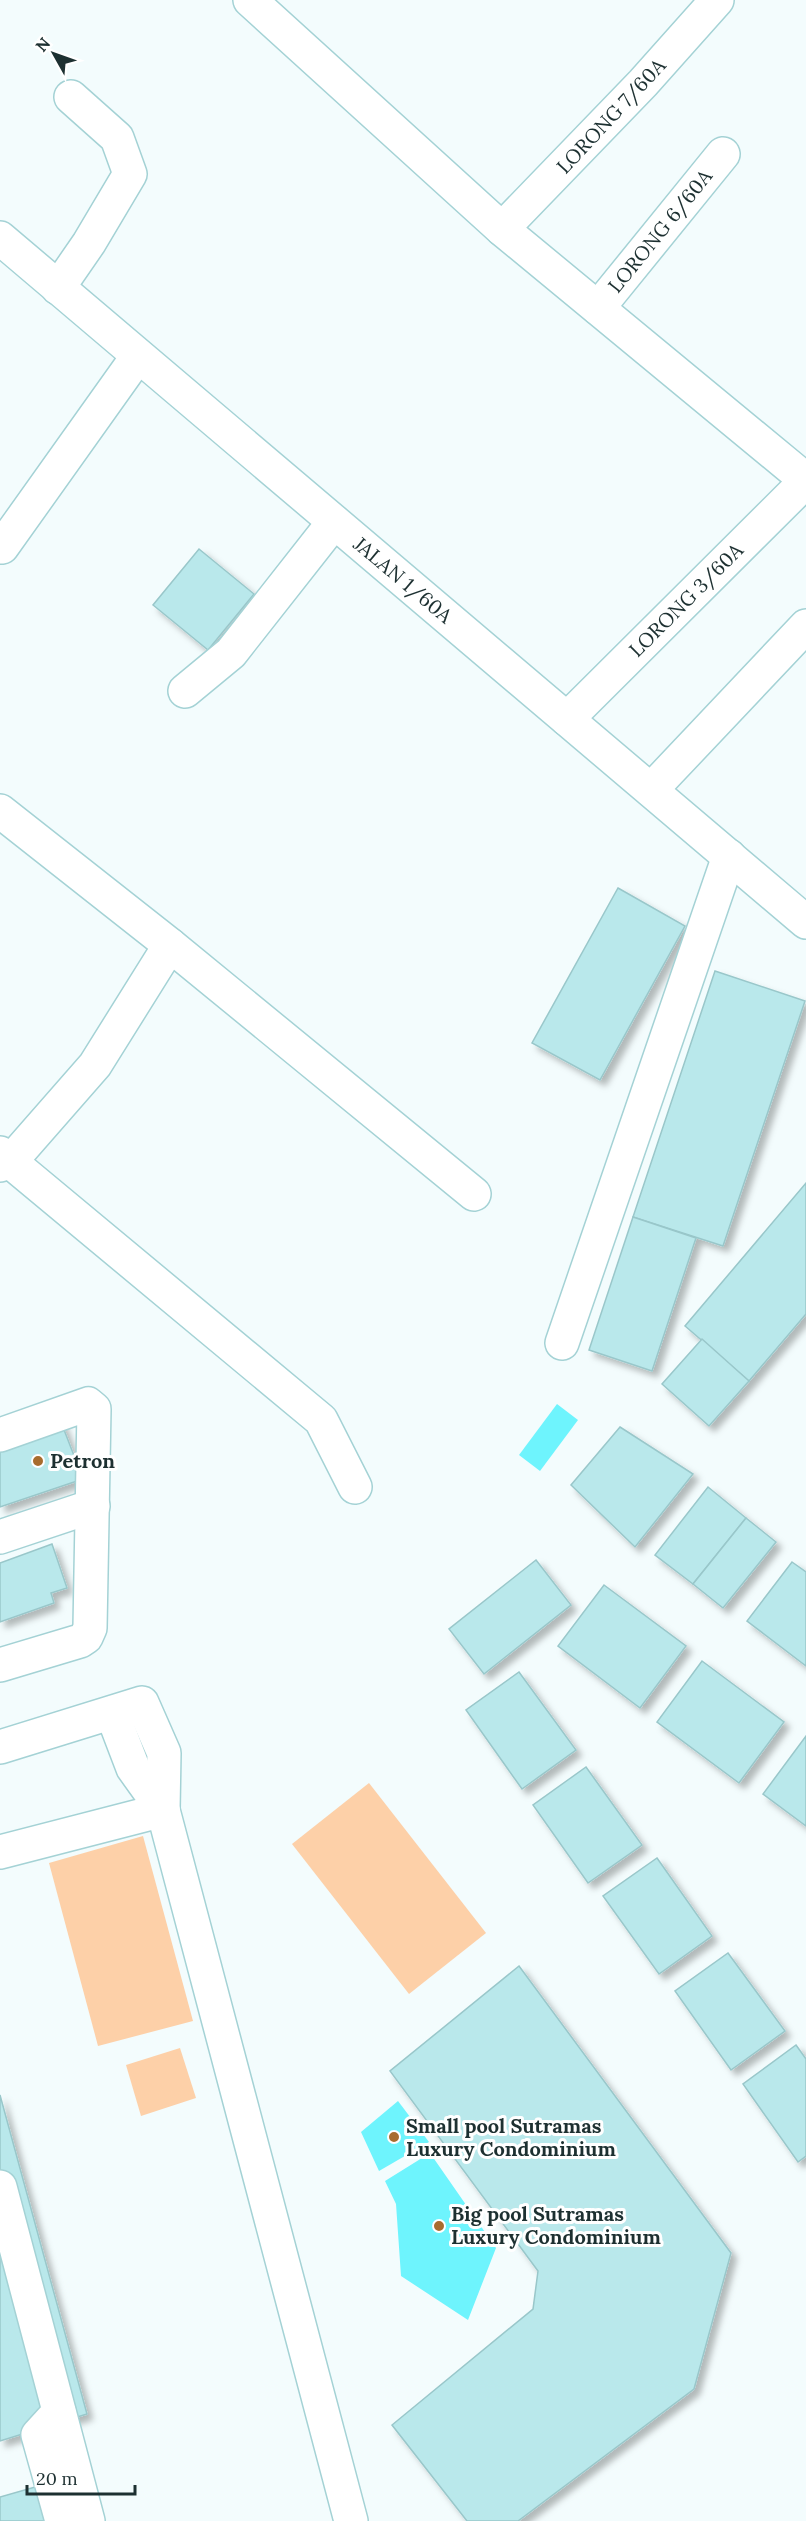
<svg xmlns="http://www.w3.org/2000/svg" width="806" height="2521" font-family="Lora,serif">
  <defs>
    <filter id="shadow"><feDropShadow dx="5.5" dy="5.5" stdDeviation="3" flood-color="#0004"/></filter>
  </defs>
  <rect width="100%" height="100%" fill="#f3fcfd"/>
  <g fill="#fdd0a8">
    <path d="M369,1783L486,1933L409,1994L292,1844Z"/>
    <path d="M143,1836L193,2021L98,2046L49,1863Z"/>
    <path d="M180,2048L196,2098L141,2116L126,2065Z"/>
  </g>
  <g fill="#6ef4fd">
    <path d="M557,1404L578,1420L540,1471L519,1455Z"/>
    <path d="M398,2101L429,2142L379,2171L361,2132Z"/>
    <path d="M430,2153L496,2248L468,2320L401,2276L396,2204L385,2181Z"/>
  </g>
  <g fill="#b9e8eb" stroke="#99c7ca" stroke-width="1.5" filter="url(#shadow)">
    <path d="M199,549L254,594L208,650L153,605Z"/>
    <path d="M618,888L685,926L600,1080L532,1043Z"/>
    <path d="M715,971L805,1001L723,1246L633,1217Z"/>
    <path d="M806,1183V1314L749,1381L685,1326Z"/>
    <path d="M633,1217L696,1238L652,1371L589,1350Z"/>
    <path d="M702,1339L749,1381L709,1426L662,1384Z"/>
    <path d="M61,1422L83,1479L0,1507V1442Z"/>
    <path d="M620,1427L693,1474L635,1547L571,1485Z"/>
    <path d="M708,1487L746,1518L693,1584L655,1555Z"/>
    <path d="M746,1518L776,1542L723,1608L693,1584Z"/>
    <path d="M52,1544L67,1588L51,1593L54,1603L0,1622V1563Z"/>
    <path d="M536,1560L571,1605L484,1674L449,1629Z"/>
    <path d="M792,1562L806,1572V1666L747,1621Z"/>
    <path d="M604,1585L686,1646L640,1708L558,1646Z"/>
    <path d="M702,1661L784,1722L739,1783L657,1722Z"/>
    <path d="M519,1672L576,1750L522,1789L466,1710Z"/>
    <path d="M806,1736V1826L763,1794Z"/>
    <path d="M586,1767L642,1845L588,1883L533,1805Z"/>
    <path d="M657,1858L712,1936L659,1974L603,1896Z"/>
    <path d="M728,1953L785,2031L731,2070L675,1991Z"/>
    <path d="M519,1966L731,2253L694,2389L518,2521H467L392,2425L533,2309L538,2271L390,2071Z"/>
    <path d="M796,2045L806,2059V2156L798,2162L743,2084Z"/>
    <path d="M0,2095L87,2414L0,2441Z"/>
    <path d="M77,2475L89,2521H0V2497Z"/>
  </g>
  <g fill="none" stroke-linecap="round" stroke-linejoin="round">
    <defs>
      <g id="minor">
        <path d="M250,0L502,229L806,480"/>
        <path d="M502,229L643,83L717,0"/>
        <path d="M0,238L806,922"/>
        <path d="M58,288L89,243L130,174L117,138L71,97"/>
        <path d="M598,308L723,154"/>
        <path d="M2,547L138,356"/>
        <path d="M185,691L231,653L334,522"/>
        <path d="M567,719L806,481"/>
        <path d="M651,790L806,626"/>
        <path d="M0,811L170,945L474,1194"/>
        <path d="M0,1153L321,1420L355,1487"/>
        <path d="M0,1165L11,1161L95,1065L170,945"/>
        <path d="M562,1343L729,856"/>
        <path d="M0,1435L88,1404L94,1409L90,1628L86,1637L80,1641L0,1665"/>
        <path d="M0,1537L93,1506"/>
        <path d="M112,1713L133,1768L163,1810"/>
        <path d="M0,1747L142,1703L164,1753L163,1810"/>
        <path d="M0,1852L163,1810L351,2521"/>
        <path d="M0,2187L88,2521"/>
        <path d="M59,2412L38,2435L62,2521"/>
      </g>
    </defs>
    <use href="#minor" stroke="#a4d2d5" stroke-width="36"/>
    <use href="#minor" stroke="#fff" stroke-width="33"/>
  </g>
  <g fill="#a86c2e" stroke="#fff" stroke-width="2">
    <circle cx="38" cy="1461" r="6"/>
    <circle cx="394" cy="2137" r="6"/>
    <circle cx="439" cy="2226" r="6"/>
  </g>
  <g text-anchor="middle" stroke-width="6" stroke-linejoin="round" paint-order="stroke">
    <g font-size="20" fill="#1d3031" stroke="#fff">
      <text transform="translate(611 116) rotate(-47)" y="7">LORONG 7/60A</text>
      <text transform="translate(660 231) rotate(-51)" y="7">LORONG 6/60A</text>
      <text transform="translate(403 580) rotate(40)" y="7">JALAN 1/60A</text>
      <text transform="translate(686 600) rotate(-45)" y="7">LORONG 3/60A</text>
    </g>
    <g font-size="20" font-weight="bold" fill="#1d3031" stroke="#fff" text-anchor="start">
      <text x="50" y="1468">Petron</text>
      <text x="406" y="2133">Small pool Sutramas<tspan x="406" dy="23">Luxury Condominium</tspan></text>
      <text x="451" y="2221">Big pool Sutramas<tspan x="451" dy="23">Luxury Condominium</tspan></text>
    </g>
  </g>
  <g transform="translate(54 54) rotate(310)" stroke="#ffffff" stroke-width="4.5" paint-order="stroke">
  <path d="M0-4.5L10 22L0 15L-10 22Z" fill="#1d3031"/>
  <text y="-9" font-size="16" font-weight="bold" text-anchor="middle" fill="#1d3031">N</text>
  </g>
  <path d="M27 2485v9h108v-9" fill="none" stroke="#1d3031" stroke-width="3"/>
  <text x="36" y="2485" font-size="18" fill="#1d3031" stroke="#ffffff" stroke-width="4.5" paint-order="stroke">20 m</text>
</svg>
